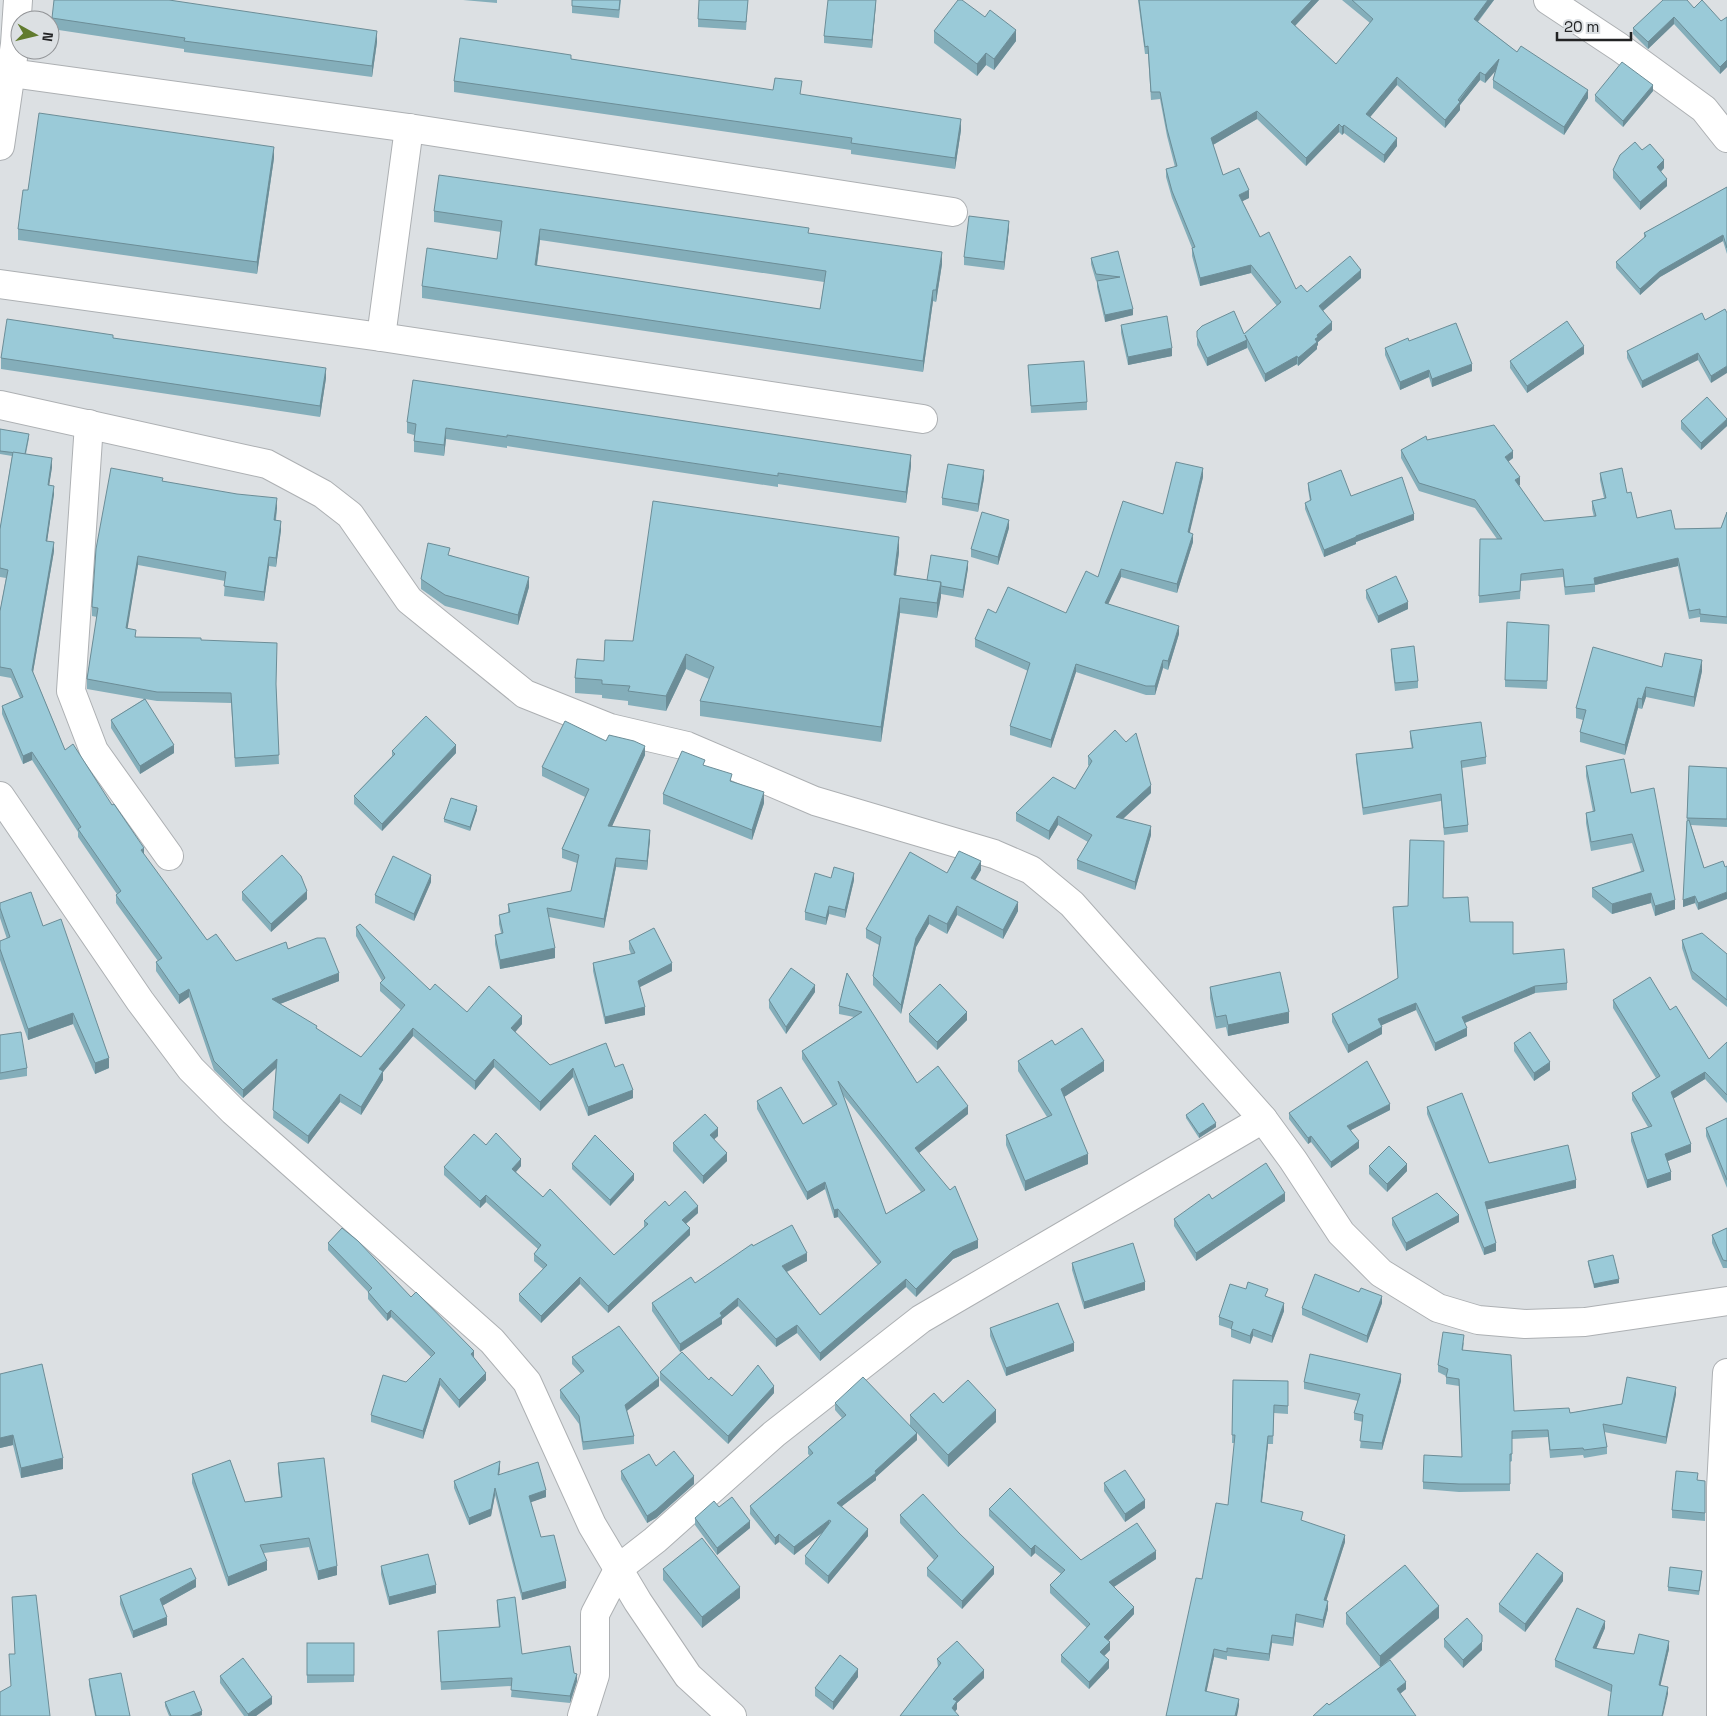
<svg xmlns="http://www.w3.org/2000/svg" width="1727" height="1716" font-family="'Space Grotesk',sans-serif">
  <rect width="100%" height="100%" fill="#dce0e3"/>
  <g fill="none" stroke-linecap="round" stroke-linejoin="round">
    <defs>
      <g id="minor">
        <path d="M1548,0L1619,47L1704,109L1727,138"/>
        <path d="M11,73L409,128L953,212"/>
        <path d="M0,146L15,44L18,0"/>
        <path d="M0,284L381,337L923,419"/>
        <path d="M381,337L409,128"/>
        <path d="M0,405L267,464L323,494L350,515L409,600L525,694L610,728L687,746L815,801L994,854L1031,870L1072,904L1263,1119"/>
        <path d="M89,424L71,691L94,751L169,856"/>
        <path d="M0,796L140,1001L191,1069L233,1111L492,1341L527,1382L592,1525L638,1602L688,1676L732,1716"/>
        <path d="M582,1716L595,1675V1614L619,1568L655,1540L774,1434L921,1319L1263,1119L1293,1160L1341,1233L1381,1273L1438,1308L1478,1320L1525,1324L1585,1322L1727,1301"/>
        <path d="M1721,1716V1488L1727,1373"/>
      </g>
    </defs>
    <use href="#minor" stroke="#adb0b3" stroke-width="30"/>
    <use href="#minor" stroke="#fff" stroke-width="28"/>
  </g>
  <g fill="#84aeba" fill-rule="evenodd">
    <path d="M463,0H497V3Z"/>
    <path d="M572,0H621L619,18L572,13Z"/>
    <path d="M748,0L746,30L698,27V19Z"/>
    <path d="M876,0L872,48L824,43V36Z"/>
    <path d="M1138,0H1319L1295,26L1336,64L1370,23L1342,0H1494L1478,22L1517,52L1588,98L1564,135L1493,88V80L1495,71L1485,83L1480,80L1460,105V110L1445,128L1397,85L1370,117L1397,146L1384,163L1344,133L1342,135L1339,132L1306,166L1257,119L1213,145L1223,175L1249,198L1242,201L1260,237L1296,289L1307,292L1361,278L1323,311L1332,330L1318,342V345L1317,346V349L1298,366L1297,364L1265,382L1247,347V348L1207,366L1197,345V331L1244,334L1277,306L1251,273L1200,286L1192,256V248L1172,198L1166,177V169L1175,167L1167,136L1160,99L1151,100L1148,54H1145Z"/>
    <path d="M1694,8L1721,21L1727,17V67L1720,74L1674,24L1648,49L1633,34V28Z"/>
    <path d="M52,18L377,42L372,77L184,52V49L52,29Z"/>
    <path d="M934,31L1016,41L994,70L986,65L977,76L934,43Z"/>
    <path d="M571,59L801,95L961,130L955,169L851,154V150L454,92V81Z"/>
    <path d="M1653,91L1623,127L1595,101V95Z"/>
    <path d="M1642,150L1664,168L1661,172L1667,186L1640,210L1613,178V170Z"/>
    <path d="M274,158L257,274L18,240V229L28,190Z"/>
    <path d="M1727,187V254L1723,241L1660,277L1640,295L1616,268V262L1644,238V233Z"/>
    <path d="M434,211L809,233L942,264L936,302L933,301L923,372L422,298V286L497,259L501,232L434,222ZM540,240L824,282L820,309L537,266Z"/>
    <path d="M1009,229L1004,270L964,265V257Z"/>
    <path d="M1118,251L1133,315L1105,322L1097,287V281H1096L1091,264V258Z"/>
    <path d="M1725,309L1711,383L1698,360L1642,388L1627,358V351L1705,320Z"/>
    <path d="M1121,325L1172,356L1128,365L1121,333Z"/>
    <path d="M113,338L326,378L320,417L1,369V358Z"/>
    <path d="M1409,341L1472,371L1432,387L1429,377L1400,390L1385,355V348Z"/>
    <path d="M1584,354L1527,393L1510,368V361Z"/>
    <path d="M1028,365L1087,402V410L1031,413Z"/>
    <path d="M1681,421L1727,426L1701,450L1681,429Z"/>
    <path d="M407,422L911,466L906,503L778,484V487L507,446V448L446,439L444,456L414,452V435L407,433Z"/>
    <path d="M0,429L29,438L26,454L52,467L49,485L54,494L47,541L54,551L33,672L65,750L207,940L236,961L288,949L339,981L280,1004L317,1029L361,1057L401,1010L380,991V983L382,981L356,936V927L430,990L467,1012L522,1024L515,1032L550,1065L615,1067L633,1098L588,1116L573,1077L540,1111L494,1067L475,1090L413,1036L383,1072V1080L361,1115L340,1102L308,1144L273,1118L276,1068L243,1098L214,1070L189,997L179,1004L156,971V962L158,961L116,903V895L117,894L78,837V832L32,760L23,764L2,714V706L20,698L11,678L0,676V611L6,578L0,577V529L12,456L0,454Z"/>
    <path d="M1427,440L1513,458L1508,462L1520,485H1518L1544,521L1594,517L1592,509V501L1604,498L1600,480V473L1627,493L1637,518L1675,529L1721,528L1727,512V624L1700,622V617L1689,619L1678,566L1595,585V592L1565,595L1563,577L1521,581L1520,599L1479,603L1480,539H1497L1475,508L1419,491L1401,458V450Z"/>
    <path d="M1203,477L1189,533L1193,542L1177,593L1121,577L1108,604L1179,634L1168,670L1163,668L1155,695H1146L1076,672L1051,748L1010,735V726L1028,671L975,647V639L996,613H1066L1098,577L1163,514Z"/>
    <path d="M984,478L978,512L942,505V498Z"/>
    <path d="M163,481L277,508L276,520L281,530L276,567L269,566L264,601L224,596L225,581L138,565L127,629L136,637L201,640L276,688L279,764L235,767L231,703L157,701L145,699L174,753L140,774L111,728V720L144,699L87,689V679L97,617L92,616V607Z"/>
    <path d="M1308,483L1351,496L1414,520L1356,542V544L1324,557L1305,509V503L1310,501L1308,489Z"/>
    <path d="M1009,528L998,565L971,557V549Z"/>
    <path d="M899,552L896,575L927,580L968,568L963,598L941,594L937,618L900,613L881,742L700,716V701L709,679L686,669L666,711L628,705V701L602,698V695L575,693V678L604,661L633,641Z"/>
    <path d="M450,555L529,587L518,625L445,606L421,589V579Z"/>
    <path d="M1366,590L1408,609L1378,623L1366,598Z"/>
    <path d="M1549,625L1547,689L1505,687V680Z"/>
    <path d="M1391,649L1418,681V688L1395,691L1391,656Z"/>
    <path d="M1662,667L1702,671L1694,707L1646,697L1642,709L1638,708L1625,755L1580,742V732L1583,720L1576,718V708Z"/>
    <path d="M1410,731L1486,757V764L1462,768L1468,825V832L1444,835L1441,801L1363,815L1356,761V754L1412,749L1410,738Z"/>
    <path d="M606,741L645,755L612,826L650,839L647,870L616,867L604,928L549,917L555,958L500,969L495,944V935L501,933L499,924V915L508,913V904L571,891L577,863L562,858V849L585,797L542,776V767Z"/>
    <path d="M392,751L456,753L382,831L354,804V796L392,756Z"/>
    <path d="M1088,756L1151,793L1123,819L1151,835L1135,890L1077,869V860L1088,842L1058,825L1049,840L1016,821V813L1075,789L1089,766L1088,765Z"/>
    <path d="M705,766L732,782L764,803L752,840L663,804V794Z"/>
    <path d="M1586,766L1631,793L1675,909L1655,916L1651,903L1612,914L1592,897V888L1641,871L1632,843L1591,851L1586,823V813L1593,812L1586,776Z"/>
    <path d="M1689,766L1727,768V827L1691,825L1704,868L1698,910L1695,903L1683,907Z"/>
    <path d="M477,810L470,831L444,822V819Z"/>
    <path d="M981,870L975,880L1018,911L1003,939L957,915L947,934L929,924L916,947L901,1014L873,985V976L879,945L866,938V929L947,873Z"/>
    <path d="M831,878L854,880L845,918L829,914L826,925L805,920V912Z"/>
    <path d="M431,882L414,921L375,903V895Z"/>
    <path d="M242,892L307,899L271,932L242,900Z"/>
    <path d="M1443,898L1470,922L1513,954L1567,983V990L1535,993L1465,1023L1467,1036L1435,1051L1416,1010L1381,1025L1382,1034L1348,1053L1332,1022V1014L1398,978L1393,907L1408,906Z"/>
    <path d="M0,903L43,926L109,1068L95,1074L73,1024L28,1040L0,960V941L7,939L0,918Z"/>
    <path d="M1682,940L1727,954V1007L1692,979L1682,948Z"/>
    <path d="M629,941L672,971L640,987L645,1015L605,1024L593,971V963L631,954L629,949Z"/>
    <path d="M847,973L917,1083L968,1114L919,1153L978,1248L953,1259L916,1297L906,1287L820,1361L797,1333L776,1347L738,1306L722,1319V1324L680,1352L652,1311V1303L695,1283L753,1246L807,1261L787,1272L820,1315L878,1265L838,1217L834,1218L825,1189L807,1200L757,1109V1101L803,1124L833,1107L802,1059V1051L854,1017L839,1014V1006ZM843,1095L921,1192L886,1214Z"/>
    <path d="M1210,987L1289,1023L1228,1036L1226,1027L1216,1029L1210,998Z"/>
    <path d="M815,992L786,1034L769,1008V1000Z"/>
    <path d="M1613,1000L1670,1010L1709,1059L1727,1042V1103L1705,1079L1673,1099L1691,1152L1668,1161L1671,1180L1647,1188L1631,1141V1133L1648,1127L1632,1100V1093L1656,1078L1613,1008Z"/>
    <path d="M909,1014L967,1020L937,1050L909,1022Z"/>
    <path d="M0,1035L27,1068V1076L0,1080Z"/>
    <path d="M1514,1043L1550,1070L1534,1081L1514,1051Z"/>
    <path d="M1055,1045L1104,1071L1064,1097L1088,1164L1025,1191L1006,1145V1135L1047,1117L1018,1071V1061Z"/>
    <path d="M1427,1107L1489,1163L1576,1188L1487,1209L1496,1251L1484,1255L1427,1114Z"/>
    <path d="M1390,1110L1351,1130L1359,1148L1331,1168L1311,1142L1308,1144L1289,1119V1113Z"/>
    <path d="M1186,1115L1216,1127L1199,1138L1186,1118Z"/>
    <path d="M1727,1118V1188L1706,1136V1128Z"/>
    <path d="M718,1136L714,1139L727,1161L703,1184L673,1151V1143Z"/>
    <path d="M486,1145L521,1166L516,1172L543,1197L614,1255L644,1227V1221L669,1206L698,1213L686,1224L690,1235L608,1313L580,1284L541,1323L519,1301V1294L543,1269L534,1261V1254L538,1249L486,1202L480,1208L444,1175V1167Z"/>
    <path d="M572,1164L634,1180L610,1206L572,1169Z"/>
    <path d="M1369,1166L1407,1171L1387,1192L1369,1174Z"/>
    <path d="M1212,1199L1285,1201L1196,1261L1174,1226V1219Z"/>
    <path d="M1392,1218L1459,1222L1406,1251L1392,1225Z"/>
    <path d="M1727,1228V1268H1723L1712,1243V1235Z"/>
    <path d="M328,1243L411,1297L474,1358L486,1380L459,1408L440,1385L423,1439L371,1422V1415L406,1382L431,1357L391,1317L387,1321L368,1299V1292L328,1250Z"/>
    <path d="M1588,1261L1619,1283L1594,1288L1588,1264Z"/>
    <path d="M1072,1263L1145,1290L1084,1309L1072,1270Z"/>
    <path d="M1359,1292L1382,1303L1367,1343L1302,1315V1308Z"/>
    <path d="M1267,1297L1284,1311L1272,1343L1253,1336L1250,1344L1231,1337V1329L1219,1325V1317Z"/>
    <path d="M990,1328L1074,1351L1006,1376L990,1336Z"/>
    <path d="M1464,1342L1463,1350L1514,1411L1570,1413L1676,1394L1666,1444L1604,1432L1607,1447V1454L1584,1458L1583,1455L1550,1458L1548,1437L1512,1439V1461L1510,1462V1491L1459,1492L1423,1489V1482L1462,1457L1459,1386L1446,1384V1376L1438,1372V1365Z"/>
    <path d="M572,1357L659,1386L627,1411L634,1436V1444L583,1450L579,1424L560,1398V1390L581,1374L572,1364Z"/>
    <path d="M660,1372L709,1380L732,1396L774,1393L728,1444L660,1380Z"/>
    <path d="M0,1374L63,1469L21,1478L13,1445L0,1448Z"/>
    <path d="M1233,1380L1288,1381V1414L1274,1413L1273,1444H1268L1262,1502L1302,1521L1345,1542L1326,1600L1328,1609L1323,1628L1296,1622L1293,1646L1272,1643L1269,1661L1227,1656V1660L1214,1657L1206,1692L1239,1706L1166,1716L1202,1579L1228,1505L1235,1443H1232Z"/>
    <path d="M1401,1381L1382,1450L1360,1448L1363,1422L1354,1420V1413L1358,1401L1304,1389V1382Z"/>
    <path d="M835,1403L910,1426V1415L943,1403L996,1422L948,1467L917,1433V1440L876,1477V1480L842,1506L868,1536L828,1584L805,1564V1556L822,1533L794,1555L779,1542L775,1545L750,1514V1506L810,1456L808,1454V1447L842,1418L835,1410Z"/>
    <path d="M278,1463L337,1575L318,1580L309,1547L264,1553L267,1570L228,1586L192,1483V1474L245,1502L281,1497L278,1472Z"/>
    <path d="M500,1468L499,1475L546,1497L530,1502L541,1537L566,1588L522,1600L495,1495L491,1516L469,1525L454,1488V1481Z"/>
    <path d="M621,1471L694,1484L656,1518L647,1523L621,1479Z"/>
    <path d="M1698,1480L1705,1481V1521L1672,1518V1510Z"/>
    <path d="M1104,1483L1145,1508L1125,1522L1104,1491Z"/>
    <path d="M719,1507L750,1528L717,1555L695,1525V1518Z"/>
    <path d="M989,1509L1081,1560L1156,1559L1114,1587L1134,1614L1108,1641L1110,1650L1104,1656L1109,1668L1089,1689L1061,1662V1655L1087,1628L1050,1593V1585L1061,1574L1035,1553L1031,1557L989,1516Z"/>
    <path d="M900,1515L994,1574L962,1609L927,1576V1568L934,1560L900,1523Z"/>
    <path d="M381,1566L436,1593L389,1605L381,1574Z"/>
    <path d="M663,1569L740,1598L702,1628L663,1580Z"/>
    <path d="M1702,1575L1699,1595L1668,1591V1587Z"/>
    <path d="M1563,1581L1525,1632L1499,1612V1604Z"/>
    <path d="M196,1587L162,1606L167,1625L133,1638L120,1604V1596Z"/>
    <path d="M497,1600L522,1654L574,1673L577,1681L570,1703L511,1697L512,1686L441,1690L438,1631L499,1628L497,1607Z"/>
    <path d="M1346,1613L1439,1618L1386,1663L1406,1689L1400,1694L1329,1705L1380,1667L1346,1624Z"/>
    <path d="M1605,1628L1596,1649L1634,1654L1669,1649L1660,1685L1668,1694L1611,1692L1555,1667V1660Z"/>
    <path d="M1444,1639L1482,1650L1463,1668L1444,1647Z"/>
    <path d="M307,1643H354V1682L307,1683Z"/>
    <path d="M937,1659L984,1678L957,1703V1709L955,1711L900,1716L938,1667Z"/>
    <path d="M220,1676L272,1704L256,1716H244L220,1683Z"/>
    <path d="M858,1677L833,1710L815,1696V1688Z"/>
    <path d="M89,1679L130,1716H95L89,1685Z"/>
    <path d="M165,1702L202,1715L199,1716H169L165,1706Z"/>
  </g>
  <g fill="#6c8d97">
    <path d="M876,0V4L872,48V40Z"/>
    <path d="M1312,0H1319L1291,30V22Z"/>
    <path d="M1488,0H1494L1474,26V19Z"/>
    <path d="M1674,17V24L1648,49V42Z"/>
    <path d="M1016,30V41L994,70V59Z"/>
    <path d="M377,31V42L372,77V66Z"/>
    <path d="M986,53V65L977,76V64Z"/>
    <path d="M1499,59V67L1485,83V75Z"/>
    <path d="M1727,60V67L1720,74V67Z"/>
    <path d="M1480,72V80L1460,105V110L1445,128V120Z"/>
    <path d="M1397,77V85L1366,122V114Z"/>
    <path d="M1653,85V91L1623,127V121Z"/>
    <path d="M1588,90V98L1564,135V127Z"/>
    <path d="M1257,111V119L1211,146V138Z"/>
    <path d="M961,119V130L955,169V158Z"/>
    <path d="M1339,124V132L1306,166V158Z"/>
    <path d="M1344,125V133L1342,135V127Z"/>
    <path d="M1397,138V146L1384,163V155Z"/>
    <path d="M274,147V158L257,274V262Z"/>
    <path d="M1664,160V168L1657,175V167Z"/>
    <path d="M1667,179V186L1640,210V202Z"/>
    <path d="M1249,190V198L1239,203V195Z"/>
    <path d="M1009,221V229L1004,270V262Z"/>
    <path d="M540,229V240L535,277V265Z"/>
    <path d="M1723,235V241L1660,277L1640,295V289L1660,271Z"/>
    <path d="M942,252V264L936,302V290Z"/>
    <path d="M1251,265V273L1200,286V278Z"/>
    <path d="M1361,270V278L1319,314V306Z"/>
    <path d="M933,290V301L923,372V361Z"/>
    <path d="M1133,309V315L1105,322V315Z"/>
    <path d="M1332,322V330L1318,342V345L1317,346V349L1298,366V358L1315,339L1317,335Z"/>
    <path d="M1247,340V348L1207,366V358Z"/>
    <path d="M1584,346V354L1527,393V386Z"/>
    <path d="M1172,348V356L1128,365V357Z"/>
    <path d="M1698,353V360L1642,388V381Z"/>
    <path d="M1297,356V364L1265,382V374Z"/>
    <path d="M1472,364V371L1432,387V379Z"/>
    <path d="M1727,366V373L1711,383V376Z"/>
    <path d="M326,368V378L320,417V406Z"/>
    <path d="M1429,370V377L1400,390V382Z"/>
    <path d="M1727,419V426L1701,450V443Z"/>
    <path d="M446,428V439L444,456V445Z"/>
    <path d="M1513,451V458L1505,464V457Z"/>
    <path d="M911,455V466L906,503V492Z"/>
    <path d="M52,458V467L48,493V485Z"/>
    <path d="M1203,468V477L1188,540V532Z"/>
    <path d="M984,470V478L978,512V504Z"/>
    <path d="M1520,477V485L1515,488V480Z"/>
    <path d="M54,486V494L46,549V541Z"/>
    <path d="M277,498V508L274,529V520Z"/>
    <path d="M1414,514V520L1356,542V544L1324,557V550L1356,536Z"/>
    <path d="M1009,520V528L998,565V557Z"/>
    <path d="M281,521V530L276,567V558Z"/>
    <path d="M1193,534V542L1177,593V584Z"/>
    <path d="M899,537V552L894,590V575Z"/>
    <path d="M54,542V551L32,678V670Z"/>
    <path d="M138,556V565L126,638V628Z"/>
    <path d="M269,557V566L264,601V592Z"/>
    <path d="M1678,558V566L1595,585L1594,578Z"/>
    <path d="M968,561V568L963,598V590Z"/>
    <path d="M1121,569V577L1105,611V603Z"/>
    <path d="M529,577V587L518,625V615Z"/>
    <path d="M941,582V597L937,618V603Z"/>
    <path d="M900,598V613L881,742V727Z"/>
    <path d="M1408,602V609L1378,623V616Z"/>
    <path d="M1179,626V634L1168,670V661Z"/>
    <path d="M686,654V669L666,711V696Z"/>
    <path d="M1163,660V668L1155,695V686Z"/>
    <path d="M1702,660V671L1694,707V697Z"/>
    <path d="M1076,664V672L1051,748V740Z"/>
    <path d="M1646,687V697L1642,709V699Z"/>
    <path d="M1638,698V708L1625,755V745Z"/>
    <path d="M174,745V753L140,774V766Z"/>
    <path d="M456,745V753L382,831V824Z"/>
    <path d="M645,746V755L608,835V826Z"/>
    <path d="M32,752V760L23,764V756Z"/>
    <path d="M1151,785V793L1116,825V817Z"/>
    <path d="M764,792V803L752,840V830Z"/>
    <path d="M477,806V810L470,831V827Z"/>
    <path d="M1058,816V825L1049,840V831Z"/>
    <path d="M1151,826V835L1135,890V882Z"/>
    <path d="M650,830V839L647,870V861Z"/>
    <path d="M144,848V856L141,850Z"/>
    <path d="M616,858V867L604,928V919Z"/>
    <path d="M981,861V870L971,887V878Z"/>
    <path d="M854,873V880L845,918V910Z"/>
    <path d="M431,875V882L414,921V914Z"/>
    <path d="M307,891V899L271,932V924Z"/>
    <path d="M1727,892V899L1698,910V903Z"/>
    <path d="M1651,893V903L1612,914V904Z"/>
    <path d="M1695,896V903L1683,907V900Z"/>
    <path d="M1675,900V909L1655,916V906Z"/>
    <path d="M1018,902V911L1003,939V930Z"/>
    <path d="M829,906V914L826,925V918Z"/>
    <path d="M957,906V915L947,934V924Z"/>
    <path d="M929,915V924L916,947L901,1014V1005L916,938Z"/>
    <path d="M555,948V958L500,969V960Z"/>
    <path d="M672,963V971L638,988V981Z"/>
    <path d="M339,973V981L272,1007V999Z"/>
    <path d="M815,985V992L786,1034V1027Z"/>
    <path d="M1535,986V993L1462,1024V1017Z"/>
    <path d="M189,989V997L179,1004V995Z"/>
    <path d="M1416,1003V1010L1378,1027V1019Z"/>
    <path d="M645,1007V1015L605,1024V1017Z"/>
    <path d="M967,1012V1020L937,1050V1042Z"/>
    <path d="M1289,1012V1023L1228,1036V1025Z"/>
    <path d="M73,1013V1024L28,1040V1029Z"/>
    <path d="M522,1016V1024L511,1037V1028Z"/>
    <path d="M1382,1027V1034L1348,1053V1045Z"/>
    <path d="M413,1028V1036L383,1072V1080L361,1115V1107L379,1069Z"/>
    <path d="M1467,1028V1036L1435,1051V1043Z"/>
    <path d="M109,1058V1068L95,1074V1063Z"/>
    <path d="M277,1059V1067L243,1098V1090Z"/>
    <path d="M494,1059V1067L475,1090V1081Z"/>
    <path d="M1104,1061V1071L1061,1099V1089Z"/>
    <path d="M1550,1062V1070L1534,1081V1073Z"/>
    <path d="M573,1068V1077L540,1111V1102Z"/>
    <path d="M1705,1072V1079L1671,1100V1092Z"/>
    <path d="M633,1090V1098L588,1116V1107Z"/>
    <path d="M340,1094V1102L308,1144V1136Z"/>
    <path d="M1390,1104V1110L1347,1132V1126Z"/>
    <path d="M968,1106V1114L915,1156V1148Z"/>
    <path d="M1216,1123V1127L1199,1138V1134Z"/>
    <path d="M718,1128V1136L710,1143V1135Z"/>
    <path d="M1311,1136V1142L1308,1144V1138Z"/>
    <path d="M1359,1141V1148L1331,1168V1162Z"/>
    <path d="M1691,1144V1152L1665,1162V1154Z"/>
    <path d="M727,1153V1161L703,1184V1176Z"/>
    <path d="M1088,1154V1164L1025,1191V1181Z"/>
    <path d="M521,1159V1166L512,1176V1169Z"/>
    <path d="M1407,1164V1171L1387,1192V1184Z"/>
    <path d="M1671,1172V1180L1647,1188V1180Z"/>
    <path d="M634,1174V1180L610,1206V1200Z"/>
    <path d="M1576,1180V1188L1485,1210V1202Z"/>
    <path d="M825,1182V1189L807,1200V1192Z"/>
    <path d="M1285,1193V1201L1196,1261V1253Z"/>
    <path d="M486,1195V1202L480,1208V1201Z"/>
    <path d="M698,1206V1213L682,1227V1220Z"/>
    <path d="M838,1209V1217L834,1218V1210Z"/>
    <path d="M1459,1215V1222L1406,1251V1243Z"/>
    <path d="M690,1228V1235L608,1313V1306Z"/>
    <path d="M978,1240V1248L953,1259L916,1297V1289L953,1251Z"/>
    <path d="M1496,1243V1251L1484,1255V1248Z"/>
    <path d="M807,1253V1261L782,1274V1266Z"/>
    <path d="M580,1277V1284L541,1323V1316Z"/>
    <path d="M906,1279V1287L820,1361V1353Z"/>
    <path d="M1619,1279V1283L1594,1288V1284Z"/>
    <path d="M1145,1282V1290L1084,1309V1302Z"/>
    <path d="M1382,1296V1303L1367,1343V1336Z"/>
    <path d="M738,1298V1306L722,1319V1324L680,1352V1344Z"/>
    <path d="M1284,1303V1311L1272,1343V1336Z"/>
    <path d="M391,1310V1317L387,1321V1314Z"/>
    <path d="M797,1325V1333L776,1347V1339Z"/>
    <path d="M1253,1329V1336L1250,1344V1336Z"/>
    <path d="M1074,1343V1351L1006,1376V1368Z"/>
    <path d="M474,1351V1358L471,1354Z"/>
    <path d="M486,1373V1380L459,1408V1400Z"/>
    <path d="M1401,1374V1381L1382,1450V1443Z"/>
    <path d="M440,1378V1385L423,1439V1431Z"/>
    <path d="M659,1378V1386L625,1412V1405Z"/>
    <path d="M774,1386V1393L728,1444V1436Z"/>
    <path d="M1676,1387V1394L1666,1444V1437Z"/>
    <path d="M996,1410V1422L948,1467V1455Z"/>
    <path d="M917,1433V1440L876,1477V1480L837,1510V1503L875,1471Z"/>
    <path d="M13,1435V1445L0,1448V1438Z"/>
    <path d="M1268,1436V1444L1261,1510V1502Z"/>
    <path d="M63,1458V1469L21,1478V1468Z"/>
    <path d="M500,1461V1468L498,1482V1475Z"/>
    <path d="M694,1476V1484L656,1518L647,1523V1516Z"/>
    <path d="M495,1488V1495L491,1516L469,1525V1518Z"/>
    <path d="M546,1490V1497L529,1503V1496Z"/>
    <path d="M1145,1500V1508L1125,1522V1514Z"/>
    <path d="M829,1520V1527L794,1555V1547Z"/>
    <path d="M750,1521V1528L717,1555V1548Z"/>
    <path d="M868,1529V1536L828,1584V1576Z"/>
    <path d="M779,1534V1542L775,1545V1538Z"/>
    <path d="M1345,1535V1542L1324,1608V1600Z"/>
    <path d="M1035,1545V1553L1031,1557V1549Z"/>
    <path d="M1156,1551V1559L1109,1590V1582Z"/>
    <path d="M267,1561V1570L228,1586V1577Z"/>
    <path d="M337,1566V1575L318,1580V1571Z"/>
    <path d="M994,1567V1574L962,1609V1601Z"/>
    <path d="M1563,1573V1581L1525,1632V1624Z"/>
    <path d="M196,1579V1587L160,1607V1599Z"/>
    <path d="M566,1581V1588L522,1600V1593Z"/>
    <path d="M436,1585V1593L389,1605V1597Z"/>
    <path d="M740,1587V1598L702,1628V1617Z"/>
    <path d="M1328,1601V1609L1323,1628V1620Z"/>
    <path d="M1439,1606V1618L1380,1667V1656Z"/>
    <path d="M1134,1607V1614L1104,1645V1637Z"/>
    <path d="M1296,1614V1622L1293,1646V1638Z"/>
    <path d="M167,1617V1625L133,1638V1631Z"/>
    <path d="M1605,1621V1628L1593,1656V1648Z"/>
    <path d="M1272,1635V1643L1269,1661V1654Z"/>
    <path d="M1669,1641V1649L1659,1692V1685Z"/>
    <path d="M1110,1642V1650L1100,1660V1652Z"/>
    <path d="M1482,1642V1650L1463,1668V1660Z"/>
    <path d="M1214,1649V1657L1205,1699V1691Z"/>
    <path d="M1109,1660V1668L1089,1689V1682Z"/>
    <path d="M858,1669V1677L833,1710V1702Z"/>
    <path d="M984,1670V1678L957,1703V1709L952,1716V1708L953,1699Z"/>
    <path d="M577,1674V1681L570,1703V1696Z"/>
    <path d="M1406,1682V1689L1397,1696V1689Z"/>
    <path d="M1668,1687V1694L1663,1716H1662Z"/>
    <path d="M272,1697V1704L256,1716H248V1714Z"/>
    <path d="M1239,1699V1706L1237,1716H1235Z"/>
    <path d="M202,1711V1715L199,1716H190Z"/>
  </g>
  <g fill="#9acad8" stroke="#6c8d97" fill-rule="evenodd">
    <path d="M54,0H169L377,31L372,66L184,41L185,38L52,18Z"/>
    <path d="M572,0H620L619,10L572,6Z"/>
    <path d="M699,0H748L746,22L698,19Z"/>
    <path d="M828,0H876L872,40L824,36Z"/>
    <path d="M958,0H962L985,17L990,10L1016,30L994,59L986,53L977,64L934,31Z"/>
    <path d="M1139,0H1312L1291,22L1336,64L1373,19L1352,0H1488L1474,19L1517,52L1521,46L1588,90L1564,127L1493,80L1499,59L1485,75L1480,72L1458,100L1460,102L1445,120L1397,77L1366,114L1397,138L1384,155L1344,125L1342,127L1339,124L1306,158L1257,111L1211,138L1223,175L1239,168L1249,190L1239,195L1260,237L1269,232L1296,289L1301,285L1307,292L1350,256L1361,270L1319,306L1332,322L1317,335L1318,337L1315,339L1317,342L1298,358L1297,356L1265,374L1245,335L1247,340L1207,358L1197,337V331L1202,326L1234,311L1244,334L1281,302L1251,265L1200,278L1192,248L1195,247L1172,191L1166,169L1177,166L1167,129L1160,92H1151L1148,46L1145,47Z"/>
    <path d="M1663,0H1687L1694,8L1702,0L1721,21L1727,17V60L1720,67L1674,17L1648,42L1633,28Z"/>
    <path d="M460,38L571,55V59L773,90L775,78L802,81L800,94L961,119L955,158L851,143L852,138L454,81Z"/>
    <path d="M1622,62L1653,85L1623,121L1595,95Z"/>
    <path d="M39,113L274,147L257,262L18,229L23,190H28Z"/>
    <path d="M1635,142L1642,150L1650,144L1664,160L1657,167L1667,179L1640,202L1613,170L1620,155Z"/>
    <path d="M439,175L809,228L808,233L942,252L936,290H933L923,361L422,286L427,248L497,259L502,221L434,211ZM540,229L826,271L820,309L535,265Z"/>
    <path d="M1727,187V248L1723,235L1660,271L1640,289L1616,262L1646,236L1644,233Z"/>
    <path d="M969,216L1009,221L1004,262L964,257Z"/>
    <path d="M1118,251L1133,309L1105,315L1097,281L1120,277L1096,274L1091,258Z"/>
    <path d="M1725,309L1727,313V366L1711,376L1698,353L1642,381L1627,351L1702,313L1705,320Z"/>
    <path d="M1167,316L1172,348L1128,357L1121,325Z"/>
    <path d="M7,319L113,335V338L326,368L320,406L1,358Z"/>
    <path d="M1567,321L1584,346L1527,386L1510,361Z"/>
    <path d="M1456,323L1472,364L1432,379L1429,370L1400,382L1385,348L1408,338L1409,341Z"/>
    <path d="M1084,361L1087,402L1031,406L1028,365Z"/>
    <path d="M413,380L911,455L906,492L778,473V476L507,435V437L446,428L444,445L414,441L416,424L407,422Z"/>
    <path d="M1707,397L1727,419L1701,443L1681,421Z"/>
    <path d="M1494,425L1513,451L1505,457L1520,477L1515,480L1544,521L1596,516L1592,501L1606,498L1600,473L1622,468L1627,493L1631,492L1637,518L1671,510L1675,529L1721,528L1727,512V617L1700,614V609L1689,611L1678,558L1594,578L1595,584L1565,587L1563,569L1521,574L1520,591L1479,596L1480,539H1502L1475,500L1419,483L1401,450L1426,436L1427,440Z"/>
    <path d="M0,429L29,434L25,454L0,451Z"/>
    <path d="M13,452L52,458L48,485L54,486L46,541L54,542L32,670L65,750L73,744L112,805L114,804L144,848L141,850L207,940L216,934L236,961L286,942L288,949L317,938H325L339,973L272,999L317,1026L316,1028L361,1057L405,1005L380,983L385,978L356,927L360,924L430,990L435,984L467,1012L489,986L522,1016L511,1028L550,1065L606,1043L615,1067L623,1064L633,1090L588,1107L573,1068L540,1102L494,1059L475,1081L413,1028L379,1069L383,1071L361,1107L340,1094L308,1136L273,1110L277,1059L243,1090L214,1061L189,989L179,995L156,962L162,958L116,895L121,891L78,829L81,827L32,752L23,756L2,706L23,697L11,669L0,667V611L8,570L0,568V529Z"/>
    <path d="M1176,462L1203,468L1188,532L1193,534L1177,584L1121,569L1105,603L1179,626L1168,661L1163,660L1155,686H1146L1076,664L1051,740L1010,726L1030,663L975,639L988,609L996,613L1008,587L1066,613L1086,571L1098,577L1123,501L1163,514Z"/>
    <path d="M948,464L984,470L978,504L942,498Z"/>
    <path d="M111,468L163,478L162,481L237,494L277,498L274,520L281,521L276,558L269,557L264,592L224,586L226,572L138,556L126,628L136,630L135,637L201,638V640L277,643L276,684L279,755L235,758L231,693L157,692L87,679L98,608L92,607L96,549Z"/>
    <path d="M1341,470L1351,496L1402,477L1414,514L1356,536V537L1324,550L1305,503L1311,500L1308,483Z"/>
    <path d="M653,501L899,537L894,575L941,582L937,603L900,598L881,727L700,701L714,667L686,654L666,696L628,691L630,686L602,684V680L575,678L577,659L604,661L605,640L633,641Z"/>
    <path d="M982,512L1009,520L998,557L971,549Z"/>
    <path d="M428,543L450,548L448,555L529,577L518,615L445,595L421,579Z"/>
    <path d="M931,555L968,561L963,590L941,586V582L927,580Z"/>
    <path d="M1396,576L1408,602L1378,616L1366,590Z"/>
    <path d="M1507,622L1549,625L1547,681L1505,680Z"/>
    <path d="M1414,646L1418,681L1395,683L1391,649Z"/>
    <path d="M1593,647L1662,667L1665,653L1702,660L1694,697L1646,687L1642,699L1638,698L1625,745L1580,732L1586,710L1576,708Z"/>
    <path d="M145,699L174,745L140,766L111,720Z"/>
    <path d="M426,716L456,745L382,824L354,796L395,754L392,751Z"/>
    <path d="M565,721L606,741L609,735L634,741L645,746L608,826L650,830L647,861L616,858L604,919L547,908L555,948L500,960L495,935L503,933L499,915L510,912L508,904L571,891L579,855L562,849L589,789L542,767Z"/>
    <path d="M1481,722L1486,757L1461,761L1468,825L1444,828L1441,794L1363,808L1356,754L1413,748L1410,731Z"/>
    <path d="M1115,730L1126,742L1136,733L1151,785L1116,817L1151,826L1135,882L1077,860L1092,835L1058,816L1049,831L1016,813L1053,777L1075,789L1092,761L1088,756Z"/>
    <path d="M682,751L705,760L703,765L732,774L730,781L764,792L752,830L663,794Z"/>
    <path d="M1624,759L1631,793L1654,788L1675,900L1655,906L1651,893L1612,904L1592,888L1644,871L1632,834L1591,842L1586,813L1595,811L1586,766Z"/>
    <path d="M1689,766L1727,768V819L1687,818Z"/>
    <path d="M451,798L477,806L470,827L444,819Z"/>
    <path d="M1689,820L1704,868L1723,861L1725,867L1727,866V892L1698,903L1695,896L1683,900L1687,821Z"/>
    <path d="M1410,840L1444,841L1443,898L1468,897L1470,922H1513V954L1564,949L1567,983L1535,986L1462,1017L1467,1028L1435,1043L1416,1003L1378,1019L1382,1027L1348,1045L1332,1014L1398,978L1393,907L1408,906Z"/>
    <path d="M959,851L981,861L971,878L1018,902L1003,930L957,906L947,924L929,915L916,938L901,1005L873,976L881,937L866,929L910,852L947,873Z"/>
    <path d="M282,855L301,876L307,891L271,924L242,892Z"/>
    <path d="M393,856L431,875L414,914L375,895Z"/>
    <path d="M834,867L854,873L845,910L829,906L826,918L805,912L815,873L831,878Z"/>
    <path d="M31,892L43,926L61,919L109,1058L95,1063L73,1013L28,1029L0,949V941L10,937L0,908V903Z"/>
    <path d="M654,928L672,963L638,981L645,1007L605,1017L593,963L635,953L629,941Z"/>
    <path d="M1702,933L1727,954V1000L1692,971L1682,940Z"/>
    <path d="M791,968L815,985L786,1027L769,1000Z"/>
    <path d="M1280,972L1289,1012L1228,1025L1226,1015L1216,1017L1210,987Z"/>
    <path d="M847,973L917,1083L938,1066L968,1106L915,1148L950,1190L955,1186L978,1240L953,1251L916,1289L906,1279L820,1353L797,1325L776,1339L738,1298L720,1313L722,1316L680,1344L652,1303L691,1277L695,1283L752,1244L753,1246L792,1225L807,1253L782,1266L820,1315L881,1262L838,1209L834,1210L825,1182L807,1192L757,1101L781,1087L803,1124L837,1104L802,1051L862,1012L839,1006ZM838,1081L925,1190L886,1214Z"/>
    <path d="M1650,977L1670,1010L1676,1006L1709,1059L1727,1042V1095L1705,1072L1671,1092L1691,1144L1665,1154L1671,1172L1647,1180L1631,1133L1652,1126L1632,1093L1660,1076L1613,1000Z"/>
    <path d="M940,984L967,1012L937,1042L909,1014Z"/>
    <path d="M1082,1028L1104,1061L1061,1089L1088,1154L1025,1181L1006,1135L1052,1115L1018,1061L1052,1040L1055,1045Z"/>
    <path d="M21,1032L27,1068L0,1073V1035Z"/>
    <path d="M1530,1032L1550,1062L1534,1073L1514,1043Z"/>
    <path d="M1367,1061L1390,1104L1347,1126L1359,1141L1331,1162L1311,1136L1308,1138L1289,1113Z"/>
    <path d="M1462,1093L1489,1163L1568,1145L1576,1180L1485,1202L1496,1243L1484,1248L1427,1107Z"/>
    <path d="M1203,1103L1216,1123L1199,1134L1186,1115Z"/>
    <path d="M705,1114L718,1128L710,1135L727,1153L703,1176L673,1143Z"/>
    <path d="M1727,1118V1180L1706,1128Z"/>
    <path d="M496,1133L521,1159L512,1169L543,1197L550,1189L614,1255L648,1224L644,1221L665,1201L669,1206L685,1191L698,1206L682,1220L690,1228L608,1306L580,1277L541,1316L519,1294L547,1265L534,1254L541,1245L486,1195L480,1201L444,1167L474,1134L486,1145Z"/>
    <path d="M595,1135L634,1174L610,1200L572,1164Z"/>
    <path d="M1389,1146L1407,1164L1387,1184L1369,1166Z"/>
    <path d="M1266,1163L1285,1193L1196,1253L1174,1219L1209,1194L1212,1199Z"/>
    <path d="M1437,1193L1459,1215L1406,1243L1392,1218Z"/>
    <path d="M342,1228L358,1241L411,1297L416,1292L474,1351L471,1354L486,1373L459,1400L440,1378L423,1431L371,1415L383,1375L406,1382L435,1353L391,1310L387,1314L368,1292L372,1288L328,1243Z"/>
    <path d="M1727,1228V1261L1723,1260L1712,1235Z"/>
    <path d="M1133,1243L1145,1282L1084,1302L1072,1263Z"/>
    <path d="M1613,1255L1619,1279L1594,1284L1588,1261Z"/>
    <path d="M1315,1274L1359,1292L1361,1288L1382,1296L1367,1336L1302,1308Z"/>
    <path d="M1248,1282L1268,1289L1265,1296L1284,1303L1272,1336L1253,1329L1250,1336L1231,1329L1233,1322L1219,1317L1230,1284L1246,1289Z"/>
    <path d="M1058,1303L1074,1343L1006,1368L990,1328Z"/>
    <path d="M619,1326L659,1378L625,1405L634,1436L583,1442L579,1416L560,1390L584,1371L572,1357Z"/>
    <path d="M1443,1332L1464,1335L1462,1350L1511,1355L1514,1411L1569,1408L1570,1413L1622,1404L1627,1377L1676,1387L1666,1437L1603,1424L1607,1447L1584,1450L1583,1448L1550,1450L1548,1430L1512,1431V1454H1510V1484H1459L1423,1482L1424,1455L1462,1457L1459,1379L1446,1377L1448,1369L1438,1365Z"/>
    <path d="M682,1352L709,1380L711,1377L732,1396L758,1365L774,1386L728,1436L660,1372Z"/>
    <path d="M1310,1354L1401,1374L1382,1443L1360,1441L1363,1415L1354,1413L1360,1394L1304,1382Z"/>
    <path d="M42,1364L63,1458L21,1468L13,1435L0,1438V1374Z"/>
    <path d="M863,1377L917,1433L875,1471L876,1473L837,1503L868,1529L828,1576L805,1556L831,1521L829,1520L794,1547L779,1534L775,1538L750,1506L813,1453L808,1447L846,1415L835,1403Z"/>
    <path d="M968,1380L996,1410L948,1455L910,1415L934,1393L943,1403Z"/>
    <path d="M1233,1380L1288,1381V1406L1274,1405L1273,1436H1268L1261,1502L1303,1512L1301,1520L1345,1535L1324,1600L1328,1601L1323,1620L1296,1614L1293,1638L1272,1635L1269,1654L1227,1648V1652L1214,1649L1205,1691L1239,1699L1235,1716H1166L1196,1578L1202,1579L1216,1503L1228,1505L1235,1435H1232Z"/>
    <path d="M674,1451L694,1476L656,1510L647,1516L621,1471L649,1454L656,1466Z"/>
    <path d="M324,1458L337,1566L318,1571L309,1538L260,1545L267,1561L228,1577L192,1474L230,1460L245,1502L282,1497L278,1463Z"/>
    <path d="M500,1461L498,1475L538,1462L546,1490L529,1496L541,1537L554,1535L566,1581L522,1593L495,1488L491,1509L469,1518L454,1481Z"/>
    <path d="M1125,1470L1145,1500L1125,1514L1104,1483Z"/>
    <path d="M1676,1471L1698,1473L1697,1480L1705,1481V1513L1672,1510Z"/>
    <path d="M1010,1488L1081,1560L1137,1523L1156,1551L1109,1582L1134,1607L1104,1637L1110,1642L1100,1652L1109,1660L1089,1682L1061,1655L1090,1624L1050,1585L1065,1570L1035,1545L1031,1549L989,1509Z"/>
    <path d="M923,1494L959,1533L994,1567L962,1601L927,1568L938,1556L900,1515Z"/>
    <path d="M732,1497L750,1521L717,1548L695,1518L714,1501L719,1507Z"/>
    <path d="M702,1538L740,1587L702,1617L663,1569Z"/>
    <path d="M1537,1553L1563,1573L1525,1624L1499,1604Z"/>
    <path d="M428,1554L436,1585L389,1597L381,1566Z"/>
    <path d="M1405,1565L1439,1606L1380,1656L1346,1613Z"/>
    <path d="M1670,1567L1702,1571L1699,1591L1668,1587Z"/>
    <path d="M191,1568L196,1579L160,1599L167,1617L133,1631L120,1596Z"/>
    <path d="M36,1595L50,1716H0V1692L11,1686L9,1654H15L12,1597Z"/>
    <path d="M515,1597L522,1654L570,1646L574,1673L577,1674L570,1696L511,1690L512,1678L441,1682L438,1631L500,1627L497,1600Z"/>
    <path d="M1577,1608L1605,1621L1593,1648L1634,1654L1639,1634L1669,1641L1659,1685L1668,1687L1662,1716H1608L1612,1685L1555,1660Z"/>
    <path d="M1467,1618L1482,1635V1642L1463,1660L1444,1639Z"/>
    <path d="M957,1641L984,1670L953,1699L957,1701L952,1708L959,1716H900L941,1663L937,1659Z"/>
    <rect x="307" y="1643" width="47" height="32"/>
    <path d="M840,1655L858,1669L833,1702L815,1688Z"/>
    <path d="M243,1658L272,1697L248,1714L220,1676Z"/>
    <path d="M1390,1660L1406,1682L1397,1689L1416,1716H1313L1327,1703L1329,1705Z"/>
    <path d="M121,1673L130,1716H96L89,1679Z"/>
    <path d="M194,1691L202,1711L190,1716H171L165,1702Z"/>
  </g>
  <g transform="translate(35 35) rotate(98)"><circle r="24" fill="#dce0e3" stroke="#929497"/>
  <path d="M0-4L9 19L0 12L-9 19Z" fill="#617b2e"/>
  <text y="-8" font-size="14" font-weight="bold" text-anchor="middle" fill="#222324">N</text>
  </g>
  <path d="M1557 32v8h74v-8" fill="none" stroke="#222324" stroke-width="2.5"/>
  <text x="1564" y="32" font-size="15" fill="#222324" stroke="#dce0e3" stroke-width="4" paint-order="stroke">20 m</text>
</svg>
